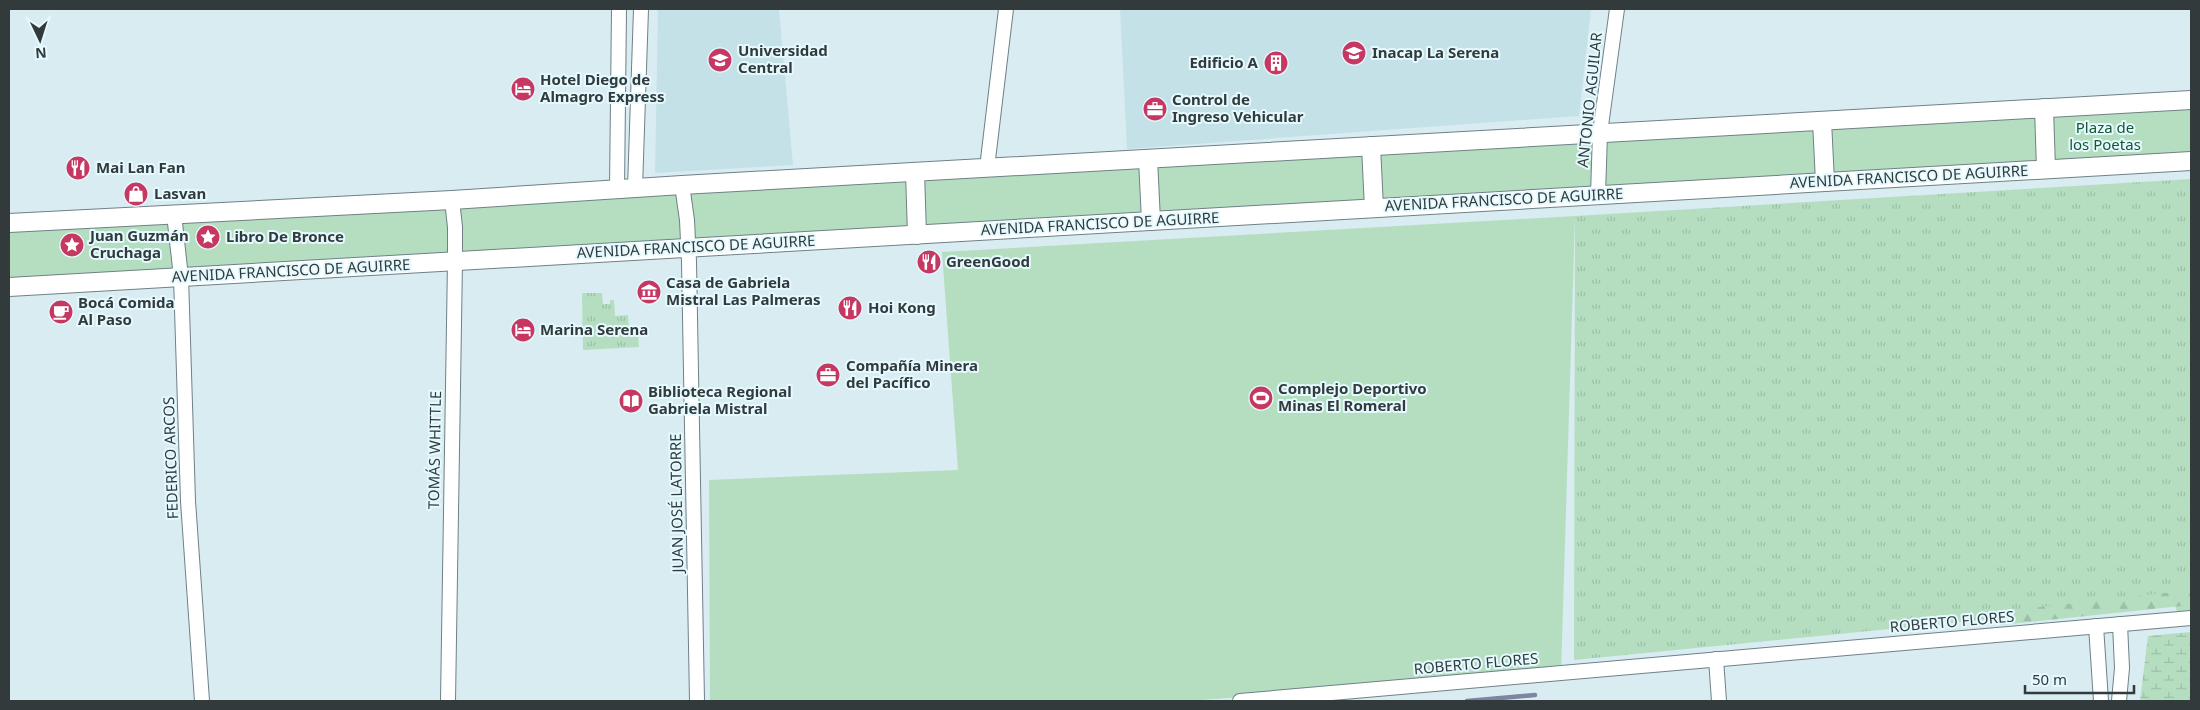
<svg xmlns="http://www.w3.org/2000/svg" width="2200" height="710" font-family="'Noto Sans',sans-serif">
  <defs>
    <pattern id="grass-tufts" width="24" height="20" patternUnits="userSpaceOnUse" patternTransform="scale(1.25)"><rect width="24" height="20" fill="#b5dec1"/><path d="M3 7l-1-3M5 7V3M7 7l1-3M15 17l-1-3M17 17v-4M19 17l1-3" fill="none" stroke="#9cbfa7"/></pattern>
    <pattern id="forest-firs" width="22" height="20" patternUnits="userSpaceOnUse" patternTransform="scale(1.25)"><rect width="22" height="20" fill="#b5dec1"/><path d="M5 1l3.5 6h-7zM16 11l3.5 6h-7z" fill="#9cbfa7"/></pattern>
    <pattern id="wetland-marsh" width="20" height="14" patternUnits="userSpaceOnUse" patternTransform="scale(1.25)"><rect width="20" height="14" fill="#b5dec1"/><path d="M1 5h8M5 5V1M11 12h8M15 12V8" fill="none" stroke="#9cbfa7"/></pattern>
  </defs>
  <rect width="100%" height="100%" fill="#d8ecf2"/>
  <g fill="#c4e1e8">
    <path d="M658,9H779L793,165L655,173Z"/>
    <path d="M1120,9H1591L1579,116L1127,149Z"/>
  </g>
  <g fill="url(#grass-tufts)">
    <path d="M2191,179V610L2177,612L2174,601L1574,660L1575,216Z"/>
    <path d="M582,293H602L603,304H610V300H614L615,316L628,315L629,330L638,329L639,347L583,350Z"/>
  </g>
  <path fill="url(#forest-firs)" d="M2191,590V605L2000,625L1998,612Z"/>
  <path fill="url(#wetland-marsh)" d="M2191,632V701H2140L2148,636Z"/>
  <g fill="#b5dec1">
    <path d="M2191,106V157L9,280V230Z"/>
    <path d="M1575,216L1561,673L1187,701H710L709,480L958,470L942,252Z"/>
  </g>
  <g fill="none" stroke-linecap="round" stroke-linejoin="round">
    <path stroke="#7c85a2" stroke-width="4.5" d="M1467,701L1535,695"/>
    <defs>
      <g id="minor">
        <path d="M987,168L1006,9"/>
        <path d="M682,185L687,220L689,262L697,701"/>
        <path d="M635,188L641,9"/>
        <path d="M617,189L619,9"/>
        <path d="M1598,195L1600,133L1617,9"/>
        <path d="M174,214L181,277L188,501L202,701"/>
        <path d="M2096,626L2101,701"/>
        <path d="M1716,659L1719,701"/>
        <path d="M448,701L455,261V227L452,200"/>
        <path d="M1240,701L2191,618"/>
        <path d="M2119,701L2122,668L2120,624"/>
      </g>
      <g id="major">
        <path d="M2044,108L2046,169"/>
        <path d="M1822,121L1825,182"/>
        <path d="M1371,146L1374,208"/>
        <path d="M1148,159L1151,221"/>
        <path d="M915,172L917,235"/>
        <path d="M9,223L452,200L682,185L2191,100"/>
        <path d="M9,287L2191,161"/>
      </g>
    </defs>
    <use href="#minor" stroke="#6f8186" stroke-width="16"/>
    <use href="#major" stroke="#6f8186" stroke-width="20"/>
    <use href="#minor" stroke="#fff" stroke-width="14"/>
    <use href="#major" stroke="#fff" stroke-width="18"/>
  </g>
  <defs>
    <symbol id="university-disc" viewBox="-11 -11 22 22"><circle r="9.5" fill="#c63761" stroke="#e5faff"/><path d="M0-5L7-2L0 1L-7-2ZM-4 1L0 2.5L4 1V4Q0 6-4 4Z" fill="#fff"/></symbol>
    <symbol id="building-disc" viewBox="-11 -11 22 22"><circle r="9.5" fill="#c63761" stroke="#e5faff"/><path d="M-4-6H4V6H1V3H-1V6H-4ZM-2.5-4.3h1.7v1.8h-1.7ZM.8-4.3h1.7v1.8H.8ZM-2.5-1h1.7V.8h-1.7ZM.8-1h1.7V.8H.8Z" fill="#fff"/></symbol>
    <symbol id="hotel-disc" viewBox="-11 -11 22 22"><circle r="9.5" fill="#c63761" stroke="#e5faff"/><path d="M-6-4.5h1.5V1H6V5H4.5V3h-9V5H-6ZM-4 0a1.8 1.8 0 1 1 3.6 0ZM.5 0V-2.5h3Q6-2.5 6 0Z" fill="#fff"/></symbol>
    <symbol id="office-disc" viewBox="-11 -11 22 22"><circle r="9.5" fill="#c63761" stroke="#e5faff"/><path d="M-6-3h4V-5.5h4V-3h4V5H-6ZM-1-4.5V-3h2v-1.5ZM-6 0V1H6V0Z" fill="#fff"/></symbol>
    <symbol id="restaurant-disc" viewBox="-11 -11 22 22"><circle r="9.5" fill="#c63761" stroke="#e5faff"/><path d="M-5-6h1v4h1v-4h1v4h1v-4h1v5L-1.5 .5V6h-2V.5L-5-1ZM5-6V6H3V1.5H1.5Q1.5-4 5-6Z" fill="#fff"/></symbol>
    <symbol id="shop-disc" viewBox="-11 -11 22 22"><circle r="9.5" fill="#c63761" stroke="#e5faff"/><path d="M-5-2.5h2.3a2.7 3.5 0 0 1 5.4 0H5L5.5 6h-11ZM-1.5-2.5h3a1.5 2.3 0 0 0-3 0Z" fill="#fff"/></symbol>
    <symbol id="sight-disc" viewBox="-11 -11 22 22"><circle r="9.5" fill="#c63761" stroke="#e5faff"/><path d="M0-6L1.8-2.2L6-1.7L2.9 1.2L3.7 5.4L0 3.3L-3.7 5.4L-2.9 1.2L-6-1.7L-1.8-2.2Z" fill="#fff"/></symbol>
    <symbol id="museum-disc" viewBox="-11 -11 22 22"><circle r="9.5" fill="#c63761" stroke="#e5faff"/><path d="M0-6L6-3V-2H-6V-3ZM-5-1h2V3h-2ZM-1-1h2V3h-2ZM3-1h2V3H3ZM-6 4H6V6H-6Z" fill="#fff"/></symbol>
    <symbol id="cafe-disc" viewBox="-11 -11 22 22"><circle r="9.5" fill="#c63761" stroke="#e5faff"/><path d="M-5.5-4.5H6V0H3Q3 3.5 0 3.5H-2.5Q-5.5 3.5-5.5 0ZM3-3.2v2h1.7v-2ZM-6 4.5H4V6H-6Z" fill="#fff"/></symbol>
    <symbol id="stadium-disc" viewBox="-11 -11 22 22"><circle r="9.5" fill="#c63761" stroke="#e5faff"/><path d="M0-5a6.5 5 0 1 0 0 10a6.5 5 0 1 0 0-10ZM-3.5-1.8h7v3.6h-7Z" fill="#fff"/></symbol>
    <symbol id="library-disc" viewBox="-11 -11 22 22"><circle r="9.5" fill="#c63761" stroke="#e5faff"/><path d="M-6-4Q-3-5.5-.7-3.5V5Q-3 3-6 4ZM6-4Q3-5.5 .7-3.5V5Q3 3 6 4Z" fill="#fff"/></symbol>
  </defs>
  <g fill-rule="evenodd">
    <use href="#university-disc" x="1340" y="39" width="28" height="28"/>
    <use href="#university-disc" x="706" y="46" width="28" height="28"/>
    <use href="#building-disc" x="1262" y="49" width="28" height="28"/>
    <use href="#hotel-disc" x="509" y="75" width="28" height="28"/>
    <use href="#office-disc" x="1141" y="95" width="28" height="28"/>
    <use href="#restaurant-disc" x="64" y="154" width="28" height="28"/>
    <use href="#shop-disc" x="122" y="180" width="28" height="28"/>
    <use href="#sight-disc" x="194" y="223" width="28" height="28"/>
    <use href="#sight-disc" x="58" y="231" width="28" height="28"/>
    <use href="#restaurant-disc" x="915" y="248" width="28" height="28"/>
    <use href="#museum-disc" x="635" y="278" width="28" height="28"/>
    <use href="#restaurant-disc" x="836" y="294" width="28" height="28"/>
    <use href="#cafe-disc" x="47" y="298" width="28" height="28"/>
    <use href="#hotel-disc" x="509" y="316" width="28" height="28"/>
    <use href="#office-disc" x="814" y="361" width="28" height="28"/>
    <use href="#stadium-disc" x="1247" y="384" width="28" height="28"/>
    <use href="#library-disc" x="617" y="387" width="28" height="28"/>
  </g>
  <g text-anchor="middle" stroke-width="4" stroke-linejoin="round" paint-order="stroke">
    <g font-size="15" font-weight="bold" fill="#323a3c" stroke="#e5faff" text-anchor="start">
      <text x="738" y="56">Universidad<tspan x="738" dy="17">Central</tspan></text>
      <text x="1372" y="58">Inacap La Serena</text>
      <text x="1258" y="68" text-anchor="end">Edificio A</text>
      <text x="540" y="85">Hotel Diego de<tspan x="540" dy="17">Almagro Express</tspan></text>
      <text x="1172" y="105">Control de<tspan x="1172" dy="17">Ingreso Vehicular</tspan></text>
      <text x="96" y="173">Mai Lan Fan</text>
      <text x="154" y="199">Lasvan</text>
      <text x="90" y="241">Juan Guzmán<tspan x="90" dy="17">Cruchaga</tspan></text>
      <text x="226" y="242">Libro De Bronce</text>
      <text x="946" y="267">GreenGood</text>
      <text x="666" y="288">Casa de Gabriela<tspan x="666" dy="17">Mistral Las Palmeras</tspan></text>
      <text x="78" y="308">Bocá Comida<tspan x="78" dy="17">Al Paso</tspan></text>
      <text x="868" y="313">Hoi Kong</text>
      <text x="540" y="335">Marina Serena</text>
      <text x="846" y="371">Compañía Minera<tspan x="846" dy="17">del Pacífico</tspan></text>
      <text x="1278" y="394">Complejo Deportivo<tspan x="1278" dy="17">Minas El Romeral</tspan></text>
      <text x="648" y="397">Biblioteca Regional<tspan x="648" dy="17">Gabriela Mistral</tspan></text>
    </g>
    <g font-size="15" fill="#323a3c" stroke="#e5faff">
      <text transform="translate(1590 100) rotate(-84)" y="5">ANTONIO AGUILAR</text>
      <text transform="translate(1909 177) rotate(-3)" y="5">AVENIDA FRANCISCO DE AGUIRRE</text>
      <text transform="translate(1504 200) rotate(-3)" y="5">AVENIDA FRANCISCO DE AGUIRRE</text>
      <text transform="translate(1100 224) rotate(-3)" y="5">AVENIDA FRANCISCO DE AGUIRRE</text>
      <text transform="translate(696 247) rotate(-3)" y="5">AVENIDA FRANCISCO DE AGUIRRE</text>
      <text transform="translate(291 271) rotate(-3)" y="5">AVENIDA FRANCISCO DE AGUIRRE</text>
      <text transform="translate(435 450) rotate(-89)" y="5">TOMÁS WHITTLE</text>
      <text transform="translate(171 458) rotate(-92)" y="5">FEDERICO ARCOS</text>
      <text transform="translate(677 503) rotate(-91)" y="5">JUAN JOSÉ LATORRE</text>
      <text transform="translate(1952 622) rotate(-5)" y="5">ROBERTO FLORES</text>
      <text transform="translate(1476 664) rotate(-5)" y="5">ROBERTO FLORES</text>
    </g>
    <g font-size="15" fill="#145732" stroke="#e5faff">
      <text x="2105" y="133">Plaza de<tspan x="2105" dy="17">los Poetas</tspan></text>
    </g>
  </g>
  <rect width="2200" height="710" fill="none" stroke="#323a3c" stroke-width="20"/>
  <g transform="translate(40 40) rotate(176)" stroke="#e5faff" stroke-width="4" paint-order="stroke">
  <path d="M0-4L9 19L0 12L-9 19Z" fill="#323a3c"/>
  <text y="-8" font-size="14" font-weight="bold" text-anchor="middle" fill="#323a3c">N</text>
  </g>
  <path d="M2025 685v8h109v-8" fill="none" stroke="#323a3c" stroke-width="2.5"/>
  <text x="2032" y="685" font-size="15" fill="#323a3c" stroke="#e5faff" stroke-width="4" paint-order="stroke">50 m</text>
</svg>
